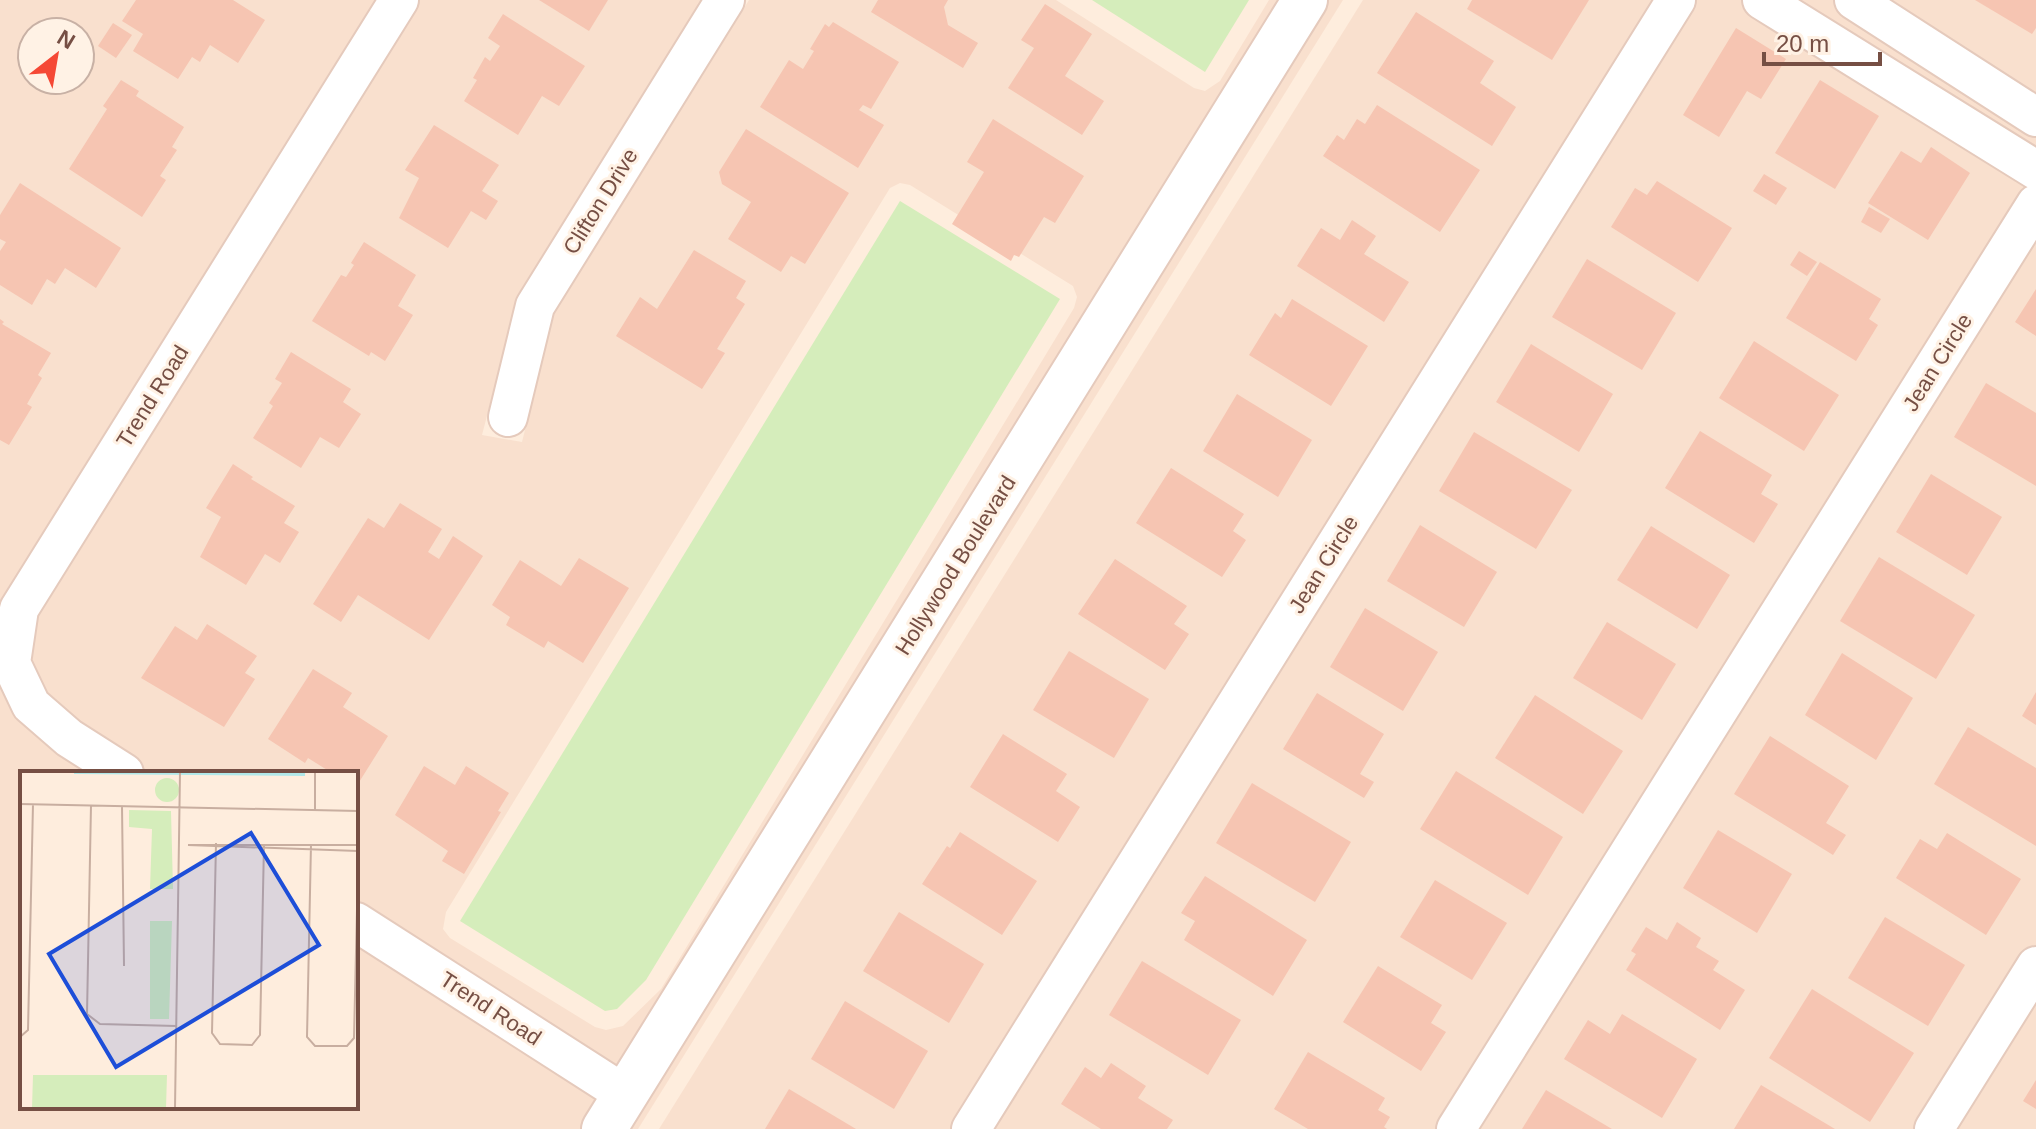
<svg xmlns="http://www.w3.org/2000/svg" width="2036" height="1129" font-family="Helvetica,sans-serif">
  <rect width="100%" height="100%" fill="#feeddd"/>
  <g fill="#f9e0ce" fill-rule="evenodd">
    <path d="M0,0H702L518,296L482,435L522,442L554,313L749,0H1056L1194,88L1205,91L1220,81L1269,0H1281L580,1129H0ZM32,32H80V80H32ZM900,183L910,185L1073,286L1077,297L1074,308L661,989L623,1026L606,1030L595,1027L450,938L443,929L446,912L890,188ZM22,773H356V1107H22Z"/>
    <path d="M1329,0H1343L638,1129H628Z"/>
    <path d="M1363,0H2036V1129H659Z"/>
  </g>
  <g fill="#d5edbb">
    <path d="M1092,0H1249L1205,72Z"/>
    <path d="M900,201L1060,299L646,980L617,1009L605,1011L460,921Z"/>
  </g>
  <g fill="#f6c5b2">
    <path d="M136,0H233L265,20L238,63L210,45L200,62L192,57L178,79L133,51L143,34L122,21Z"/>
    <path d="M539,0H608L589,31Z"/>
    <path d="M878,0H948L944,7L948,25L978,43L963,68L871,12Z"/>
    <path d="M1472,0H1589L1552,60L1467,9Z"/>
    <path d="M1975,0H2036V28L2032,34Z"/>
    <path d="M1045,4L1092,34L1065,76L1104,101L1082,135L1008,88L1034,48L1021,40Z"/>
    <path d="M1416,12L1494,61L1480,83L1516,107L1492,146L1377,73Z"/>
    <path d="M503,14L585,66L559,106L542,96L518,135L464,101L477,80L473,78L485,57L490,61L500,46L488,38Z"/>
    <path d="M833,22L899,62L871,109L863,105L859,110L884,125L858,168L760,107L789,60L803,69L814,51L810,49L825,24L829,27Z"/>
    <path d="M113,23L132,35L116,58L98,46Z"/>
    <path d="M1736,28L1786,59L1761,99L1747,91L1719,137L1683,115Z"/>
    <path d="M121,80L139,91L136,96L184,127L172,147L177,150L160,176L166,180L142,217L69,169L107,109L103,106Z"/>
    <path d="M1820,80L1879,116L1835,189L1775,153Z"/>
    <path d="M1377,105L1480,170L1440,232L1323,156L1337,135L1344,140L1357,119L1365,124Z"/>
    <path d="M993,119L1084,176L1055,223L1044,217L1019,257L1014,255L1011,261L952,224L984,172L967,162Z"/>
    <path d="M434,125L499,165L482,191L498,201L486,220L471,211L448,248L399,218L419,178L405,170Z"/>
    <path d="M746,129L849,193L805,264L791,256L781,272L728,239L751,202L722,184L719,172Z"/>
    <path d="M1931,147L1970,173L1928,240L1868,203L1901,151L1921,163Z"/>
    <path d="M1764,174L1787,188L1776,205L1753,191Z"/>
    <path d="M1657,181L1732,228L1698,282L1611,227L1635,188L1647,195Z"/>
    <path d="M20,183L121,248L96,288L65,268L55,284L47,279L32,305L0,285V251L6,242L0,239V215Z"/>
    <path d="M1869,207L1890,219L1881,233L1861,222Z"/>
    <path d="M1352,220L1376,236L1364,254L1409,282L1384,322L1297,266L1321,228L1340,240Z"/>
    <path d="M364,242L416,275L398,306L413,315L385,361L371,352L369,356L312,321L341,275L346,277L354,265L351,263Z"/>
    <path d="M694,250L746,281L736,298L745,304L717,349L725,353L702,389L616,336L640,297L657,309Z"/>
    <path d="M1799,251L1817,262L1807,276L1790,265Z"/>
    <path d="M1587,259L1676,313L1642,370L1552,317Z"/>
    <path d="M1820,262L1881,299L1869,319L1878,325L1856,361L1786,318Z"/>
    <path d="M2036,289V336L2015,322Z"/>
    <path d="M1292,299L1368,346L1331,406L1249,355L1275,313L1281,318Z"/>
    <path d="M0,319L4,322L2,324L51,353L38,375L42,378L27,404L32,407L9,445L0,440Z"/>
    <path d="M1754,341L1839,395L1804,451L1719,398Z"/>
    <path d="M1531,344L1613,394L1579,452L1496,402Z"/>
    <path d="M291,352L351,389L343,402L361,414L339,448L320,437L301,468L253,438L273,406L269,403L282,383L275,379Z"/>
    <path d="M1986,383L2036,413V486L1954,437Z"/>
    <path d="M1237,394L1312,440L1278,497L1203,451Z"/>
    <path d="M1700,431L1772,475L1761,494L1778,504L1754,543L1665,488Z"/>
    <path d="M1474,432L1572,490L1536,549L1439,491Z"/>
    <path d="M233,464L253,477L251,479L295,506L284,523L299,532L280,563L265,554L246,585L200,557L221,517L206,508Z"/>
    <path d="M1171,468L1244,514L1233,531L1246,540L1222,577L1136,523Z"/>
    <path d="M1931,474L2002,517L1967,575L1896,532Z"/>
    <path d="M400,503L442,529L428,552L439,559L453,536L483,556L429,640L358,595L341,622L313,604L368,518L384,528Z"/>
    <path d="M1420,525L1497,572L1464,627L1387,581Z"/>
    <path d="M1651,526L1730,575L1697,629L1617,580Z"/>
    <path d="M1879,557L1975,615L1936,679L1840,621Z"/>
    <path d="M579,558L629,588L583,663L548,641L544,648L506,625L510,617L492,605L520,560L561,586Z"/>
    <path d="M1115,559L1187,606L1174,624L1189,634L1165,670L1078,614Z"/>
    <path d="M1365,608L1438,652L1403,711L1330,667Z"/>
    <path d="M1607,622L1676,664L1642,720L1573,678Z"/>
    <path d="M207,624L257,656L245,673L255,679L224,727L141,678L175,626L197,640Z"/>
    <path d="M1069,651L1149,699L1114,758L1033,710Z"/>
    <path d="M1842,653L1913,698L1876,760L1805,715Z"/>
    <path d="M313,669L352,693L343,707L388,736L356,787V773H332L308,758L305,763L268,739Z"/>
    <path d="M2036,692V725L2022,716Z"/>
    <path d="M1317,693L1384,734L1360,774L1374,782L1364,798L1283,749Z"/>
    <path d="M1535,695L1623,751L1583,814L1495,758Z"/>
    <path d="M1968,727L2036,768V846L1934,784Z"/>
    <path d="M1003,734L1067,774L1056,791L1080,807L1058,842L970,787Z"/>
    <path d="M1770,736L1849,786L1826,823L1846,835L1833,855L1734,794Z"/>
    <path d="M424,766L455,785L466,766L509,793L498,811L501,812L464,874L442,861L448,851L395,815Z"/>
    <path d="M1456,771L1563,837L1528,895L1420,829Z"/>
    <path d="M1252,783L1351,842L1315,902L1216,843Z"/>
    <path d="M1718,830L1792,874L1757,933L1683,888Z"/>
    <path d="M960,832L1037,881L1002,935L922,884L947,846L950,848Z"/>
    <path d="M1947,833L2021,879L1986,935L1896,878L1920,839L1937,849Z"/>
    <path d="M1205,876L1307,940L1273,996L1184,940L1195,921L1181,913Z"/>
    <path d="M1435,880L1507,923L1472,980L1400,937Z"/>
    <path d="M899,912L984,964L949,1023L863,971Z"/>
    <path d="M1885,917L1965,965L1928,1026L1848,978Z"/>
    <path d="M1677,922L1701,938L1696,947L1719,961L1713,970L1745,990L1720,1030L1626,970L1636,954L1631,951L1646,927L1667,940Z"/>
    <path d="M1142,961L1241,1020L1208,1075L1109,1015Z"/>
    <path d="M1378,966L1442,1005L1431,1023L1446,1032L1421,1071L1343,1022Z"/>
    <path d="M1812,989L1914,1053L1870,1122L1769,1058Z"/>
    <path d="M845,1001L928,1051L894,1109L811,1059Z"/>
    <path d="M1622,1014L1697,1059L1662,1118L1564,1059L1588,1020L1610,1034Z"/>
    <path d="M1308,1052L1385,1098L1378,1110L1390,1117L1384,1127L1387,1129H1308L1274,1109Z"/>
    <path d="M1111,1063L1146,1086L1138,1098L1173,1120L1167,1129H1101L1061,1104L1085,1067L1101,1078Z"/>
    <path d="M2036,1080V1109L2023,1101Z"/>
    <path d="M1761,1085L1835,1129H1734Z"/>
    <path d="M789,1089L856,1129H765Z"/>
    <path d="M1546,1090L1612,1129H1522Z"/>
  </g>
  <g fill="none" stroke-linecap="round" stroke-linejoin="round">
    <defs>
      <g id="minor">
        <path d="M1762,0L2036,170"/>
        <path d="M1854,0L2036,117"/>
        <path d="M508,417L535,306L725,0"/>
        <path d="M124,773L69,738L31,705L11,663L19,609L399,0"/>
        <path d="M356,922L626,1095"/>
        <path d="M971,1129L1676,0"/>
        <path d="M1456,1129L2036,204"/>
        <path d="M1934,1129L2036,966"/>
      </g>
      <path id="tertiary" d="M604,1129L1305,0"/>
    </defs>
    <use href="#minor" stroke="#e5cabc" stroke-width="42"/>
    <use href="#tertiary" stroke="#e5cabc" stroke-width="48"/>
    <use href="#minor" stroke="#fff" stroke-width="38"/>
    <use href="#tertiary" stroke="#fff" stroke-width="44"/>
  </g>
  <g text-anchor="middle" stroke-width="6" stroke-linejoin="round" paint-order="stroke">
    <g font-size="22" fill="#764f44" stroke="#fff2e5">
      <text transform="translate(600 201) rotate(-58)" y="8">Clifton Drive</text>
      <text transform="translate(1937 362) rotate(-58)" y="8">Jean Circle</text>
      <text transform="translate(152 396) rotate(-58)" y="8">Trend Road</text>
      <text transform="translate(1323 564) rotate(-58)" y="8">Jean Circle</text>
      <text transform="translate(955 565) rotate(-58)" y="8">Hollywood Boulevard</text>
      <text transform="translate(491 1008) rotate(33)" y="8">Trend Road</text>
    </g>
  </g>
  <g transform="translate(20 771)">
    <rect width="338" height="338" fill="#feeddd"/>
    <path d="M135 19a12 12 0 1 1 24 0a12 12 0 1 1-24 0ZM109,39L151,40L153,118H130L132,58L109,56ZM130,150H152L149,248H130ZM13,304H147L146,337H12Z" fill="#d5edbb"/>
    <path fill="none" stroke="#b0e8e9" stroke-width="4" d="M54,1L285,3"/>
    <path fill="none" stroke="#c8aea0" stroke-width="2" d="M0,33L338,40M71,34L67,243L80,253L156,255M102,35L104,195M295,39V1M196,72L192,262L200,273L232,274L240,264L244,73M291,73L287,266L295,275H327L334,267L338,95M338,74H168L338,80M0,266L8,259L13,33M155,337L160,1"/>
    <path fill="#1d4ed8" fill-opacity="0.15" stroke="#1d4ed8" stroke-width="4" d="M231,62L299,174L96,296L29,183Z"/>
    <rect width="338" height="338" fill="none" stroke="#764f44" stroke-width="4"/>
  </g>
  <g transform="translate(56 56) rotate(31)"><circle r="38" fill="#fff2e5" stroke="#c8b1a5" stroke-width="2"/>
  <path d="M0-6L14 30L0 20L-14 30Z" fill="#f54835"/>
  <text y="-12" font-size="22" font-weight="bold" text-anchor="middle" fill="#764f44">N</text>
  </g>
  <path d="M1764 52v12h116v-12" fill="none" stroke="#764f44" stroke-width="4"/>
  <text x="1776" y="52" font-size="24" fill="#764f44" stroke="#fff2e5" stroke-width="6" paint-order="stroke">20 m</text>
</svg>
